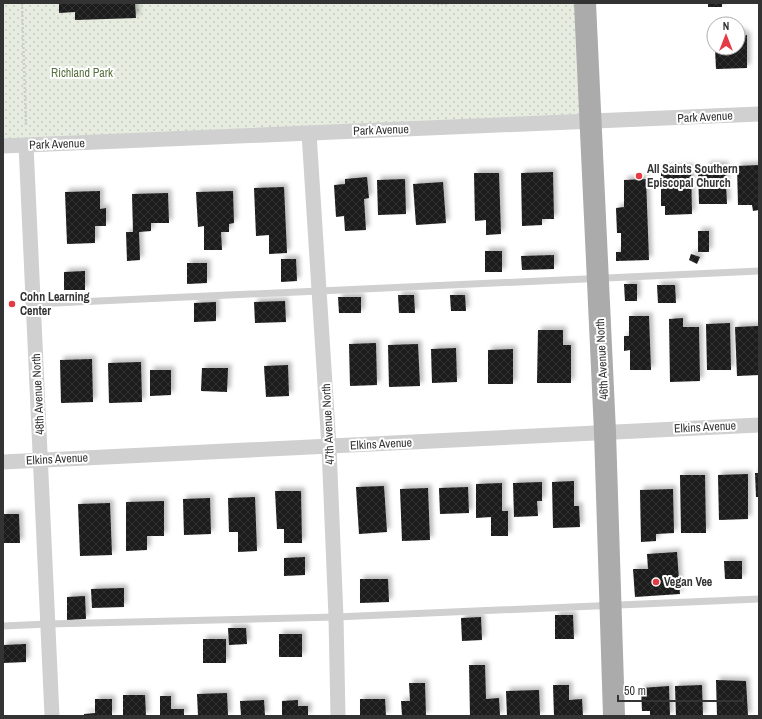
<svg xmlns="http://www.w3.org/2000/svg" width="762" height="719" font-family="'Archivo Narrow',sans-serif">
  <defs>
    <pattern id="park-dots" width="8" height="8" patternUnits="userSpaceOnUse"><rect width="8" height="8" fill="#e6ecdf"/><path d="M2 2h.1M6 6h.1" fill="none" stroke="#c6cbc0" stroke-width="1.8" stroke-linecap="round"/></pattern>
    <pattern id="building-cross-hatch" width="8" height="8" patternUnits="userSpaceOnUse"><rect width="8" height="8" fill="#1a1a1a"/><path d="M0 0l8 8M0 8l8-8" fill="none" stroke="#333"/></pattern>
    <filter id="shadow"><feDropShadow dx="3.5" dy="-3.5" stdDeviation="2" flood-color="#0004"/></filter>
  </defs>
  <rect width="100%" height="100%" fill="#fff"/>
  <path fill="url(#park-dots)" d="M3,3H585L590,122L3,146Z"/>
  <g fill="url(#building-cross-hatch)" filter="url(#shadow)">
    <path d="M59,3H135L136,18L75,20V12L59,13Z"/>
    <rect x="708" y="3" width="14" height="4"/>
    <path d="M738,32H743V36L747,35V68L716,69L715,48H738Z"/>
    <path d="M706,165H725L727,204H699L698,171H706Z"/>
    <path d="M759,165V210L753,211L752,205H738L737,166Z"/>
    <path d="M691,167L692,214L665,215V206H661V168Z"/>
    <path d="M553,172L554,219H542V225L522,226L521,173Z"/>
    <path d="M474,173H499L501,234L486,235V220L475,221Z"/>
    <path d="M367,177L369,198L364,199L366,230L345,231L344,216L336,217L334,185L345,184V179Z"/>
    <path d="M405,179L406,214L378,215L377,180Z"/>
    <path d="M646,179L649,260L616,261V252H621V233H617L616,208L624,207V180Z"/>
    <path d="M443,182L446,223L416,225L413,184Z"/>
    <path d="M284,187L287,253L269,254V235L256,236L254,188Z"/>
    <path d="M100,191V209L106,208V226H95V243L67,244L65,192Z"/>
    <path d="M233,191L234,223L229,224V232H221L222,250H204V226L198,227L196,192Z"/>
    <path d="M168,193L169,223H151V231L139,232L140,260L127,261L126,232H133L132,194Z"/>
    <rect x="698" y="231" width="11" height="21"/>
    <rect x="485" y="251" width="17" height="21"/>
    <path d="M691,254L700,257L697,264L689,260Z"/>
    <path d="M554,255V269L522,270L521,256Z"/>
    <path d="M281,259H296L297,281L281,282Z"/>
    <path d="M187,263H207V283L187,284Z"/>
    <path d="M85,271V290H64V272Z"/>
    <path d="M624,284H637V301H625Z"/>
    <path d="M657,285H675L676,303H658Z"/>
    <path d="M398,295H414L415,313H399Z"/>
    <path d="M450,295H465L466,311H451Z"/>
    <path d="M338,297H361V313H339Z"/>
    <path d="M285,301L286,322L255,323L254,302Z"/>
    <path d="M216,302V321L194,322V303Z"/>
    <path d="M629,316H649L651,370H630V350L624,351V336H629Z"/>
    <path d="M683,318V327H699L700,381L670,382L669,319Z"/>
    <path d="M730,323L731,370H707L706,324Z"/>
    <path d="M758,326L759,375L737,376L735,327Z"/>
    <path d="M538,330H563V345H571V383H537Z"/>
    <path d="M376,343L377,385L350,386L349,344Z"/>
    <path d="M418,344L420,386L389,387L388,345Z"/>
    <path d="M456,348L457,382L432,383L431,349Z"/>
    <path d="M513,349V384H488V350Z"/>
    <path d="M92,359L93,402L61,403L60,360Z"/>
    <path d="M141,362L142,402L109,403L108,363Z"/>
    <path d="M288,365L289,396L266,397L264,366Z"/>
    <path d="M202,368H228L227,392L201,391Z"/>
    <path d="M150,370H171V395L150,396Z"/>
    <path d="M755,473H759V497H756Z"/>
    <path d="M748,474V519L719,520L718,475Z"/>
    <path d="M680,475H705L706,533H681Z"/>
    <path d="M574,481V506H579L580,527L553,528L552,482Z"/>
    <path d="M542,482V501H537L538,516L514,517L513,483Z"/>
    <path d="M502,483V511H508V536H491V517L476,518V484Z"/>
    <path d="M384,486L387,532L359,534L356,487Z"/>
    <path d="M468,487L469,513L440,514L439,488Z"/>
    <path d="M428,488L430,540L402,541L400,489Z"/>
    <path d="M673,489L674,533L656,534V541L641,542L640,490Z"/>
    <path d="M275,491H301L302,543H284V529H277Z"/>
    <path d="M255,497L257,551L238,552V532H229L228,498Z"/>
    <path d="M210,498L211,534L184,535L183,499Z"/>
    <path d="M164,501V536H147V550L126,551V502Z"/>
    <path d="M110,503L112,555L80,556L78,504Z"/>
    <path d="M3,514H19L20,543H3Z"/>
    <path d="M677,552L680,594L635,597L633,569H648L647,554Z"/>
    <path d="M305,557V575L284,576V558Z"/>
    <path d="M724,561H742V579H725Z"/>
    <path d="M360,579H388L389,602L360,603Z"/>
    <path d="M124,588V607L92,608L91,589Z"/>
    <path d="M85,596L86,619L67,620V597Z"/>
    <path d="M555,615H573L574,639H555Z"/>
    <path d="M481,617L482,640L462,641L461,618Z"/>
    <path d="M228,628H246L247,644L229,645Z"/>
    <rect x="279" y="634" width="23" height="23"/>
    <rect x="203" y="639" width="23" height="24"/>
    <path d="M26,644V662L3,663V645Z"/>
    <path d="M469,665H485L486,699L499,698L500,716H470Z"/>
    <path d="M716,680L746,681L748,716H717Z"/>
    <path d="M409,683H425L426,716H402L401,701H410Z"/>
    <path d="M553,685H569V700L582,699L583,716H554Z"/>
    <path d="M702,685L703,716H676L675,686Z"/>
    <path d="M669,686L670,716H650V711H642L641,688Z"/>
    <path d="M539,690L540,716H507L506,691Z"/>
    <path d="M227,693L228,716H198L197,694Z"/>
    <path d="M123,695H145L146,716H123Z"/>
    <path d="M160,696H171V709H184V716H160Z"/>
    <path d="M95,699H112V716H84V714L95,713Z"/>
    <path d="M360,699H385L386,716H360Z"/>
    <path d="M264,700L265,716H241L240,701Z"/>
    <path d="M298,700V706H308V716H282V701Z"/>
  </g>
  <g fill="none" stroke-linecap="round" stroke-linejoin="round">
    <g stroke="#cdcdcd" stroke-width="2.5" stroke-dasharray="2 2" stroke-linecap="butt">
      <path d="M22,3L26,127"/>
      <path d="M434,3V4H448V3"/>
    </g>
    <g stroke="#d0d0d0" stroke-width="7">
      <path d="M33,304L759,271"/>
      <path d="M3,626L48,624L336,617L759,599"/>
    </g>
    <g stroke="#d0d0d0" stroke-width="15">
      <path d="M309,133L329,447L336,617L338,716"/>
      <path d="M26,145L52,716"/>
      <path d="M3,146L759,114"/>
      <path d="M3,462L759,425"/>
    </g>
    <path stroke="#ababab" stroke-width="22" d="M585,3L605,432L614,716"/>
  </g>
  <g fill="#e63946" stroke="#fff" stroke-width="1.5">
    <circle cx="639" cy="176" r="4"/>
    <circle cx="12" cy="304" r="4"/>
    <circle cx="656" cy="582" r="4"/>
  </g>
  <g text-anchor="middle" stroke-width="4" stroke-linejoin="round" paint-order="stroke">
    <g font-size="12" fill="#56703f" stroke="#fff">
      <text x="82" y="77">Richland Park</text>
    </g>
    <g font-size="12" fill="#333" stroke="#fff">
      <text transform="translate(705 117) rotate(-3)" y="4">Park Avenue</text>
      <text transform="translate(381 130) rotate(-2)" y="4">Park Avenue</text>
      <text transform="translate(57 144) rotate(-2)" y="4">Park Avenue</text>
      <text transform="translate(602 359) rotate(-93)" y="4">46th Avenue North</text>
      <text transform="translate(38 394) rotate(-93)" y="4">48th Avenue North</text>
      <text transform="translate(328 424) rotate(-93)" y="4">47th Avenue North</text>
      <text transform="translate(705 427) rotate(-3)" y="4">Elkins Avenue</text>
      <text transform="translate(381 444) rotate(-3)" y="4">Elkins Avenue</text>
      <text transform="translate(57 459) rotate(-3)" y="4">Elkins Avenue</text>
    </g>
    <g font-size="12" font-weight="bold" fill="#333" stroke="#fff" text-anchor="start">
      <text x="647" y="173">All Saints Southern<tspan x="647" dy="14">Episcopal Church</tspan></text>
      <text x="20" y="301">Cohn Learning<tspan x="20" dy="14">Center</tspan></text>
      <text x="664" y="586">Vegan Vee</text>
    </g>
  </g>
  <rect width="762" height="719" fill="none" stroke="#333333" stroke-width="8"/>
  <g transform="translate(726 36)"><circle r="19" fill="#ffffff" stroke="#adadad"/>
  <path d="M0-3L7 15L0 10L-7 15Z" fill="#e63946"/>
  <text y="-6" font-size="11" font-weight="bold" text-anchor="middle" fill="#333333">N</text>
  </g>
  <path d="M618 695v6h125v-6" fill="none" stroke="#333333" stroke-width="2"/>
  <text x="624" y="695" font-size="12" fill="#333333" stroke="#ffffff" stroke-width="3" paint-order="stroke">50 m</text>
</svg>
